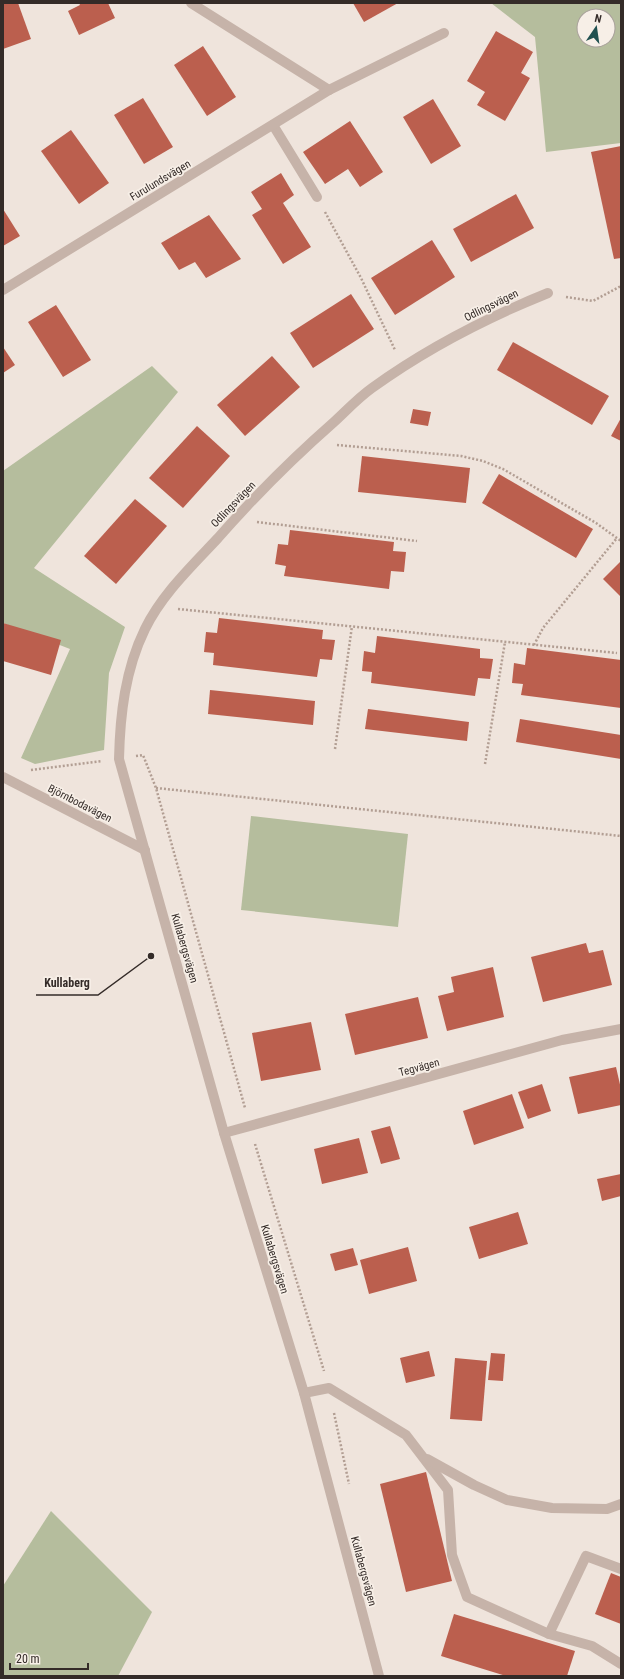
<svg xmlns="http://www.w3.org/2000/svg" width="624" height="1679" font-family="'Roboto Condensed',sans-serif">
  <rect width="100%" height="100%" fill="#efe4dc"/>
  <g fill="#b5bd9d" fill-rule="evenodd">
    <path d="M491,3H621V143L546,152L535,37ZM584,16H608V40H584Z"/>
    <path d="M152,366L178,392L34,568L125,627L109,673L104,750L35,764L21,758L70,649L3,623V471Z"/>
    <path d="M251,816L408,834L398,927L241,910Z"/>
    <path d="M51,1511L152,1612L118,1676H3V1586Z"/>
  </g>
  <g fill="#bb5f4e">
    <path d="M3,3H18L31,39L3,49Z"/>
    <path d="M79,3H108L115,18L79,35L68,11L80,5Z"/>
    <path d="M353,3H398L364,22Z"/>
    <path d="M496,31L533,52L521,73L530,78L505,121L477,105L485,92L467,81Z"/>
    <path d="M203,46L236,97L207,116L174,65Z"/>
    <path d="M143,98L173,147L144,164L114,115Z"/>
    <path d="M433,99L461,146L431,164L403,117Z"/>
    <path d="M350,121L383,172L360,187L348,169L325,184L303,152Z"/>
    <path d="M71,130L109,183L79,204L41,151Z"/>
    <path d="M621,146V258L614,259L591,152Z"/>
    <path d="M281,173L294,195L283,203L311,247L283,264L252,215L262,209L251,192Z"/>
    <path d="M516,194L534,228L471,262L453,229Z"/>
    <path d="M3,209L20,236L3,246Z"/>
    <path d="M209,215L241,259L206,278L195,262L179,270L161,243Z"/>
    <path d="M432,240L455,277L395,315L371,278Z"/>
    <path d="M351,294L374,329L313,368L290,333Z"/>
    <path d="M56,305L91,360L63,377L28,322Z"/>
    <path d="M513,342L609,396L592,425L497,370Z"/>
    <path d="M3,347L15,365L3,373Z"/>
    <path d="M272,356L300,387L245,436L217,405Z"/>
    <path d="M413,409L431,412L428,426L410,423Z"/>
    <path d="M621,418V441L611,436Z"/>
    <path d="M197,426L230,456L183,508L149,478Z"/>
    <path d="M362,456L470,468L466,503L358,492Z"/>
    <path d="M499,474L593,529L576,558L482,503Z"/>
    <path d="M135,499L167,526L116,584L84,556Z"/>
    <path d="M290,530L394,542L393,551L406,552L404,572L391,571L389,589L284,576L286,566L275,564L278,544L288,545Z"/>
    <path d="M621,561V597L603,579Z"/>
    <path d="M219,618L323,630L322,639L335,640L332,660L320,659L317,677L213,665L214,653L204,652L206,632L217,633Z"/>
    <path d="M3,623L61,640L51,675L3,661Z"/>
    <path d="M377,636L480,649V658L493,659L490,679L478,678L475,696L371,683L372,672L362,671L364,651L375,653Z"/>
    <path d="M527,648L621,660V708L521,695L523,684L512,683L514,663L525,665Z"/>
    <path d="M210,690L315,701L313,725L208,714Z"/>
    <path d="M368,709L469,722L467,741L365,729Z"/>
    <path d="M520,719L621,735V759L516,742Z"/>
    <path d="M586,943L589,953L603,950L612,985L543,1002L531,957Z"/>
    <path d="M493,967L504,1017L447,1031L438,996L454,992L451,977Z"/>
    <path d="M418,997L428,1038L355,1055L345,1014Z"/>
    <path d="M311,1022L321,1070L261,1081L252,1033Z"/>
    <path d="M616,1067L621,1089V1105L578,1114L569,1077Z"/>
    <path d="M542,1084L551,1111L528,1119L518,1092Z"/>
    <path d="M512,1094L524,1128L474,1145L463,1111Z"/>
    <path d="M390,1126L400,1159L381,1164L371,1131Z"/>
    <path d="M359,1138L368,1173L322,1184L314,1149Z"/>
    <path d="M621,1174V1196L602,1201L597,1179Z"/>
    <path d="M518,1212L528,1244L479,1259L469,1227Z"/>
    <path d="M408,1247L417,1281L369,1294L360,1260Z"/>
    <path d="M353,1248L358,1265L335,1271L330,1254Z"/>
    <path d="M429,1351L435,1376L406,1383L400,1358Z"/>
    <path d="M491,1353L505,1354L503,1381L488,1380Z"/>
    <path d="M455,1358L487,1361L482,1421L450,1419Z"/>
    <path d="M426,1472L452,1581L406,1592L380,1484Z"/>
    <path d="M611,1573L621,1577V1624L595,1614Z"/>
    <path d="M454,1614L575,1651L567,1676H506L441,1656Z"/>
  </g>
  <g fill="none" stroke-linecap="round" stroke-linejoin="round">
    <g stroke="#b29e93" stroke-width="2.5" stroke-dasharray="2 2" stroke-linecap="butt">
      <path d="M325,212L361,278L395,350"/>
      <path d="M566,297L593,301L621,286"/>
      <path d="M337,445L461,456L483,461L503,469L596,523L621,541"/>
      <path d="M257,522L417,541"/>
      <path d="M178,609L617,653"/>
      <path d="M534,645L543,628L617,538"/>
      <path d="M335,749L352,626"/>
      <path d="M136,756L143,755L156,788L245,1108"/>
      <path d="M485,764L505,642"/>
      <path d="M31,770L102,761"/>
      <path d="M156,788L621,836"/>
      <path d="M255,1144L324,1371"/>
      <path d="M334,1413L349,1484"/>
    </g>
    <g stroke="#c6b3a9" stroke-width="10">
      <path d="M191,3L329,90"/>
      <path d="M273,125L317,197"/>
      <path d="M3,290L329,90L444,33"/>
      <path d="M3,777L145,850"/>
      <path d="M224,1133L562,1040L621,1029"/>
      <path d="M304,1393L329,1388L406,1435L448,1490L452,1555L467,1597L549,1634L586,1556L621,1569"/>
      <path d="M427,1459L474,1485L507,1500L552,1508L607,1509L621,1504"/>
      <path d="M549,1634L592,1646L621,1664"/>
      <path d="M379,1676L304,1393L224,1133L119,759C120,715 125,670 145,629C162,594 192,566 218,538C254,497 293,458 334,422C346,411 358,398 372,388C426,349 486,318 548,293"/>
    </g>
  </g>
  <g text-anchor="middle" stroke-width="3.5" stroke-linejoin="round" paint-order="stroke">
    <g font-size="11" fill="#342b28" stroke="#f7efe7">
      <text transform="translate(160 180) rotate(-31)" y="4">Furulundsvägen</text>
      <text transform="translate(491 305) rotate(-26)" y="4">Odlingsvägen</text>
      <text transform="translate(233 504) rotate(-46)" y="4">Odlingsvägen</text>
      <text transform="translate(80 803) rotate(27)" y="4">Björnbodavägen</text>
      <text transform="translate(185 948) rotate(74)" y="4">Kullabergsvägen</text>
      <text transform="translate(419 1067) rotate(-15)" y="4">Tegvägen</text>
      <text transform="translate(275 1259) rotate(73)" y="4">Kullabergsvägen</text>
      <text transform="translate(364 1571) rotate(75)" y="4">Kullabergsvägen</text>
    </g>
  </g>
  <path fill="none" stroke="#342b28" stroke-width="1.5" d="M151 956L98 995H36"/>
  <circle fill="#342b28" stroke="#f7efe7" stroke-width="1.5" cx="151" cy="956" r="4"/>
  <g font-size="12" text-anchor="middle" font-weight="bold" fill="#342b28" stroke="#f7efe7" stroke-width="3.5" stroke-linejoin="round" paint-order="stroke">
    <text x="67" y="987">Kullaberg</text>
  </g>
  <rect width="624" height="1679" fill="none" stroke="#342b28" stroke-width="8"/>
  <g transform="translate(596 28) rotate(13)"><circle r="19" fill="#f7efe7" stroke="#a9a19b"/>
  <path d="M0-3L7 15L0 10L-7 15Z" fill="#215150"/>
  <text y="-6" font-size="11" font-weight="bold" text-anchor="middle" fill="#342b28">N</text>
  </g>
  <path d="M10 1663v6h78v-6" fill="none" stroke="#342b28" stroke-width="2"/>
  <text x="16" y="1663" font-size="12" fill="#342b28" stroke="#f7efe7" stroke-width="3" paint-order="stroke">20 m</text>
</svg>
